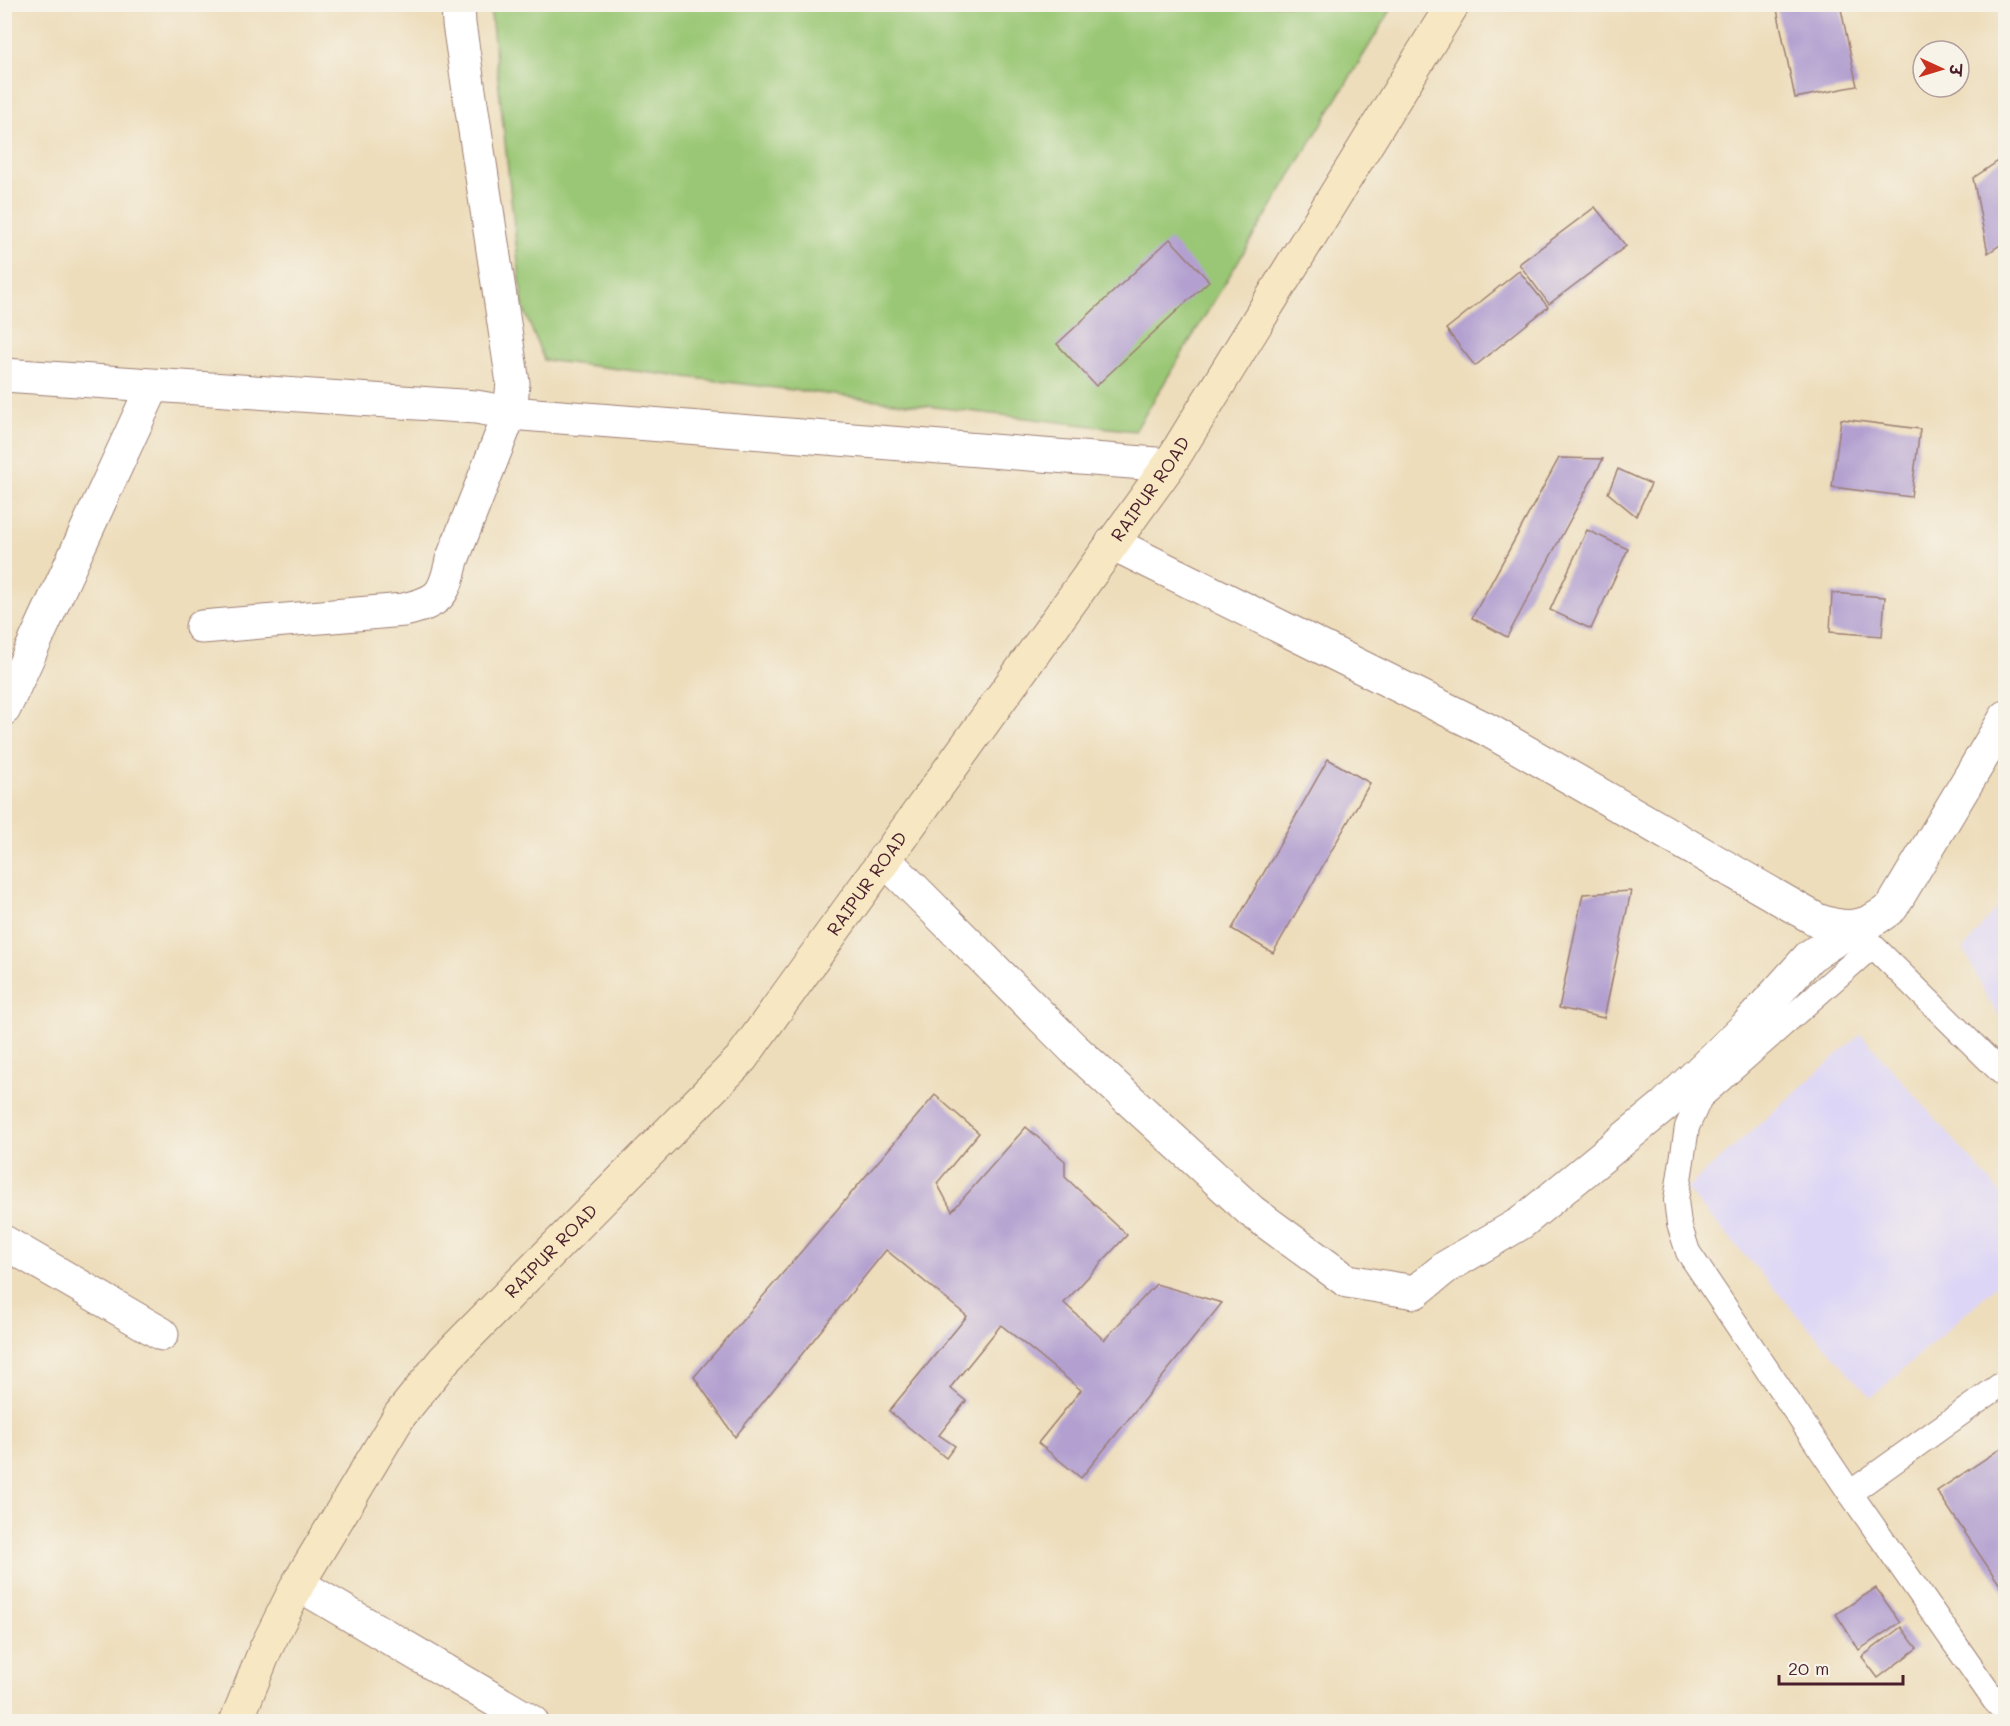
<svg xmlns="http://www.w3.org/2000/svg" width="2010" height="1726" font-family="Mali,'Playpen Sans Deva',sans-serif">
  <rect width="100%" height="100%" fill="#f7f3e8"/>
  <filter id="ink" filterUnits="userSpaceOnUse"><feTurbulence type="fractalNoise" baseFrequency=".0167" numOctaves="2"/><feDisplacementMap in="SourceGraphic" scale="12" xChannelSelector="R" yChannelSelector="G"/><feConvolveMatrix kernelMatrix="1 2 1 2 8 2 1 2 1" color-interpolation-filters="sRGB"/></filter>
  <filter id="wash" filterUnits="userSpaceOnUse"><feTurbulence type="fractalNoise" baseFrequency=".008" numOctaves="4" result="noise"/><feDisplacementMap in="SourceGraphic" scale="24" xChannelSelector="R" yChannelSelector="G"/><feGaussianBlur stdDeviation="1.35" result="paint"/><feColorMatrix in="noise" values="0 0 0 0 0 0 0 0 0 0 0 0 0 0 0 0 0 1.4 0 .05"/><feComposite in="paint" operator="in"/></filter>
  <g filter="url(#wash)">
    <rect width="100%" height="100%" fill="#edddbb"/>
    <g fill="#ddd5f6">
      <path d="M2005,897V1024L1988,1000L1964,949Z"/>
      <path d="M1861,1034L2005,1198V1278L1871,1398L1686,1189Z"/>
    </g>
    <path fill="#9ac775" stroke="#727350" stroke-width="1.5" d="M490,5H1394L1135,431L544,360L523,307Z"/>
    <g id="blocks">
      <g fill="#b3a0d0">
        <path d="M1776,4H1840L1857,86L1795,98Z"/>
        <path d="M2006,156V241L1988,253L1973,178Z"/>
        <path d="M1595,207L1626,246L1549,304L1519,264Z"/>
        <path d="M1170,239L1209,281L1096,386L1057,344Z"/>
        <path d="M1519,271L1548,307L1475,366L1446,329Z"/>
        <path d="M1841,419L1920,429L1911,497L1832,487Z"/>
        <path d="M1559,458L1603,459L1507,637L1472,618Z"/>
        <path d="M1618,469L1651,484L1636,516L1608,493Z"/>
        <path d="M1587,530L1628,549L1591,629L1550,610Z"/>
        <path d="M1832,593L1885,597L1882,636L1830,632Z"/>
        <path d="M1328,759L1370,783L1273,953L1232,929Z"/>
        <path d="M1631,891L1604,1018L1559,1008L1583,894Z"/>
        <path d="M935,1095L979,1133L937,1183L952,1211L1026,1127L1065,1161V1177L1127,1235L1064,1303L1104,1340L1156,1284L1222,1303L1081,1478L1038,1443L1081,1390L1001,1325L950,1388L966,1401L939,1435L955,1446L946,1458L889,1411L967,1316L886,1250L735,1437L694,1377Z"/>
        <path d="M2006,1445V1594L1937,1491Z"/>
        <path d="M1876,1588L1900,1622L1859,1650L1836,1614Z"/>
        <path d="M1901,1627L1917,1648L1878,1678L1862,1657Z"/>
      </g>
    </g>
  </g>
  <g filter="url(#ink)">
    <use href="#blocks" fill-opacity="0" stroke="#9c7e73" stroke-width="1.5"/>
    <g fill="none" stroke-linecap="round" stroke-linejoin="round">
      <defs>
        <g id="service">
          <path d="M1862,935L2006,1077"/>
          <path d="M1872,946L1700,1098L1687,1127L1676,1200L1679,1224L1688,1252L1850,1493L1994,1700L2006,1713"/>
          <path d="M1850,1493L2006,1381"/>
        </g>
        <g id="minor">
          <path d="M4,375L476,407L510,413L1169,465"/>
          <path d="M1112,543L1488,730L1817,920C1849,931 1865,929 1892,907L2006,717"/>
          <path d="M202,627L404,610C440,601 444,596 452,560L510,413L513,383L459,24L458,4"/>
          <path d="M4,709L153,386"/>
          <path d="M884,859L1074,1049L1251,1211L1347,1281L1415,1292L1446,1267L1521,1223L1664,1106L1745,1028L1810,956L1854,928"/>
          <path d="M4,1242L162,1334"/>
          <path d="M298,1584L532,1722"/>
        </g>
        <g id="secondary">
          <path id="s1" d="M236,1722L266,1648L298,1584L400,1415L444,1360L741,1059L1169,465L1453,4"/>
        </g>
      </defs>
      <use href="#service" stroke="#9c7e73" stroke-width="26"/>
      <use href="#minor" stroke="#9c7e73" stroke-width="35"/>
      <use href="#secondary" stroke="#9c7e73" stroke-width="35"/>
      <use href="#service" stroke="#fff" stroke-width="24"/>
      <use href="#minor" stroke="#fff" stroke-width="33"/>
      <use href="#secondary" stroke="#f7e8c3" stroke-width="33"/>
    </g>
  </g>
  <g text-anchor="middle" stroke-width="4.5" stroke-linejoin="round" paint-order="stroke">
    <g font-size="18" fill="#4a1f2b" stroke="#f7f3e8">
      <text dy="6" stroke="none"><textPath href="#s1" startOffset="1544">RAIPUR ROAD</textPath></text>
      <text dy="6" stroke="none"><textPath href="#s1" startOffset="1058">RAIPUR ROAD</textPath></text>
      <text dy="6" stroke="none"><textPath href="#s1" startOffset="572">RAIPUR ROAD</textPath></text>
    </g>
  </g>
  <rect width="2010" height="1726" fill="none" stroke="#f7f3e8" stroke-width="24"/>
  <g transform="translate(1941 69) rotate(94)"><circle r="28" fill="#f7f3e8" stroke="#b29e9c" stroke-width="1.5"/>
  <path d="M0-4.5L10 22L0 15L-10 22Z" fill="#c8321e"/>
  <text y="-9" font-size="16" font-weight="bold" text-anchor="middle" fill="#4a1f2b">उ</text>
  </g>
  <path d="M1779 1675v9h124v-9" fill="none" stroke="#4a1f2b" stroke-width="3"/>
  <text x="1788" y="1675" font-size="18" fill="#4a1f2b" stroke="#f7f3e8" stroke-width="4.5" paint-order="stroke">20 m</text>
</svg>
